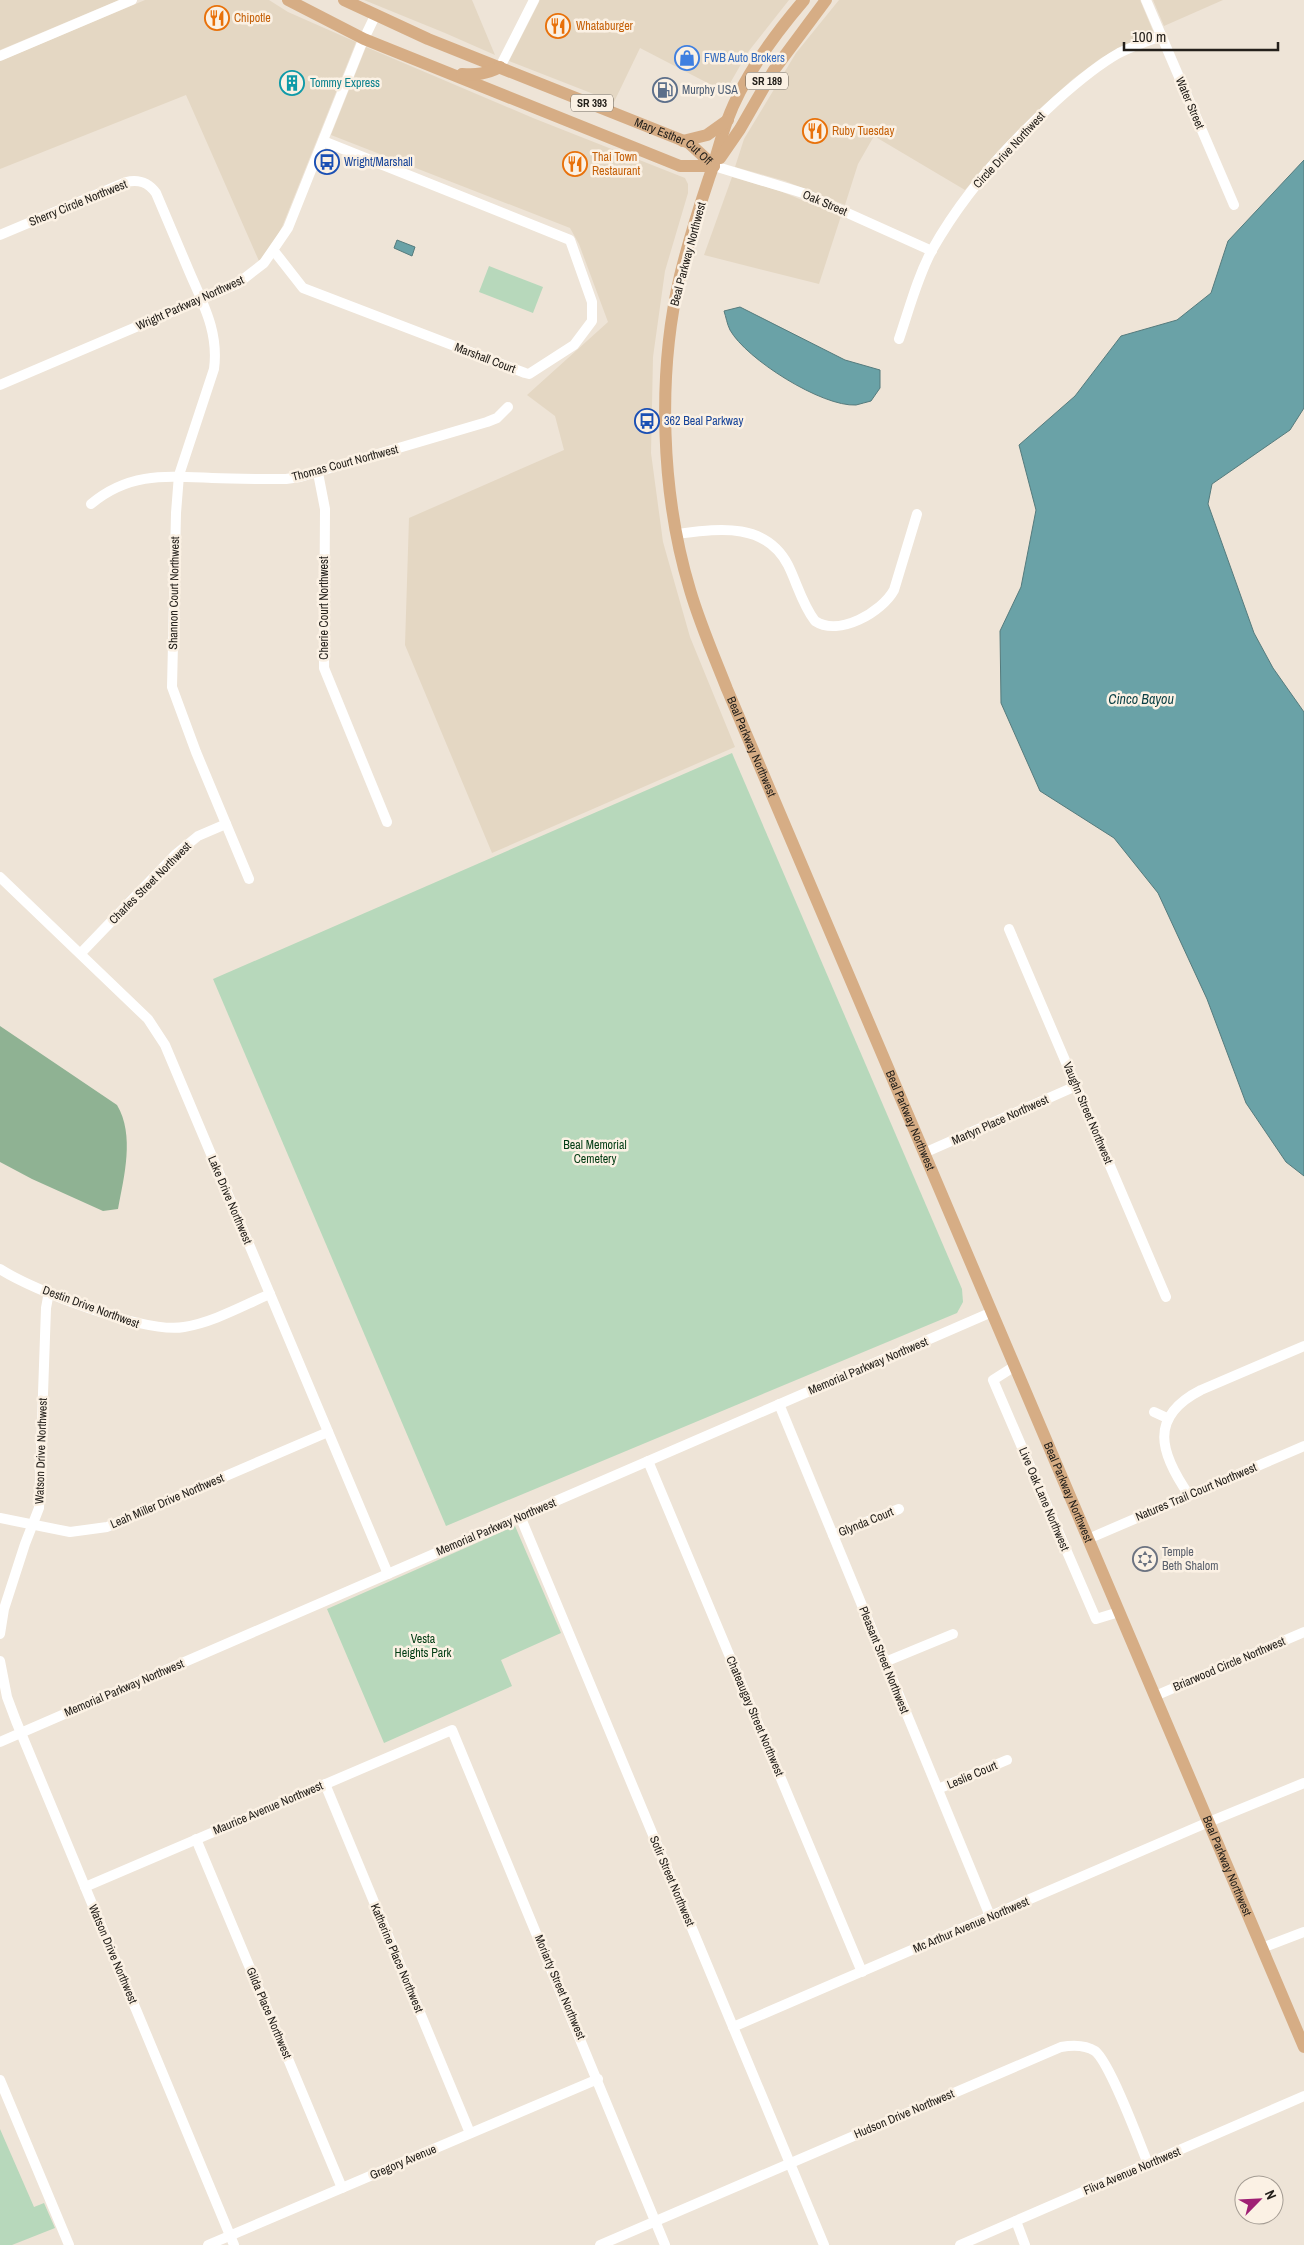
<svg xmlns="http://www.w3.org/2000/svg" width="1304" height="2245" font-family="'Archivo Narrow',sans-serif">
  <rect width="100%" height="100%" fill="#eee4d7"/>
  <g fill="#e4d7c3">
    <path d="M0,0H119L0,50Z"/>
    <path d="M145,0H269L288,12L356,42L282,227L274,242L259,261L186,95L0,169V61Z"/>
    <path d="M364,0H472L495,55L445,33Z"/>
    <path d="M540,0H789L748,52L725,92L640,48L614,102L509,61Z"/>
    <path d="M839,0H1140L1153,31L1101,58L1073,79L1034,114L998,151L965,190L874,136L858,164L845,205L785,181L735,167L744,139L796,53Z"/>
    <path d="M1153,0H1223L1164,26Z"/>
    <path d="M366,47L533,118L685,178L688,184V193L665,271L653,357L651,453L663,542L690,637L735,747L492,853L405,645L409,518L564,450L555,416L527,395L608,322L579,244L570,228L331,135Z"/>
    <path d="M732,177L780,191L841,216L819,284L704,255Z"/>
  </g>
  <g fill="#b7d8bb">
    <path d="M489,266L543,287L533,313L479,292Z"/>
    <path d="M732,753L962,1289L963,1302L957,1313L446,1526L213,979Z"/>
    <path d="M515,1526L561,1633L501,1660L512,1686L384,1743L327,1609Z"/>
    <path d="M0,2129L34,2207L44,2203L55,2228L12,2245H0Z"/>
  </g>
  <path fill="#8fb293" d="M0,1026L117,1105C135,1135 124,1177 118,1209L103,1211L32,1179L0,1162Z"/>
  <g fill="#6aa2a7" stroke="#557b7d">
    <path d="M1304,160V408L1290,430L1212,484L1208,504L1254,633L1273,668L1304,712V1176L1286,1162L1246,1103L1207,999L1158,893L1114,838L1040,791L1001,703L1000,631L1021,587L1036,510L1019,445L1075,396L1121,336L1177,320L1211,293L1228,241Z"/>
    <path d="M397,240L415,247L412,256L394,248Z"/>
    <path d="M740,307L845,360L880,370V388L871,401C866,402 861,404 856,405C822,407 746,359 730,330C727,324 726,317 724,311Z"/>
  </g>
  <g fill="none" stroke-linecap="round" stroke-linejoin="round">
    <g stroke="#fff" stroke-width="10">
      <path d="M1146,0L1234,205"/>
      <path d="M0,56L132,0"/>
      <path d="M500,67L534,0"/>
      <path d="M714,166L803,193L932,251"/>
      <path d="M0,235L126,182C139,179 148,182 156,193C167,219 178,245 189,271C203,304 219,332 214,369L179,475L176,513L172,687L196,752L249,879"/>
      <path d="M274,251L303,288L525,373L529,374L574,345L592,321V302L570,240L323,141"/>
      <path d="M899,339C909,310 917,278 932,250C964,193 1007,145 1056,101C1075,84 1096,66 1119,53C1133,46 1148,41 1161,36"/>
      <path d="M0,385L237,284L264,263L288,228L361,45L375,16"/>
      <path d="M318,473L325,509L324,668L387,822"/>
      <path d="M91,504C129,472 166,476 212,478C236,479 261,479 286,479L300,477L487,422L497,418L508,407"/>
      <path d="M677,534C717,529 765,521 788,565C797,583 802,604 815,621C839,637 882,612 894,590L917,514"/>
      <path d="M0,877L148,1019L165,1045L388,1574"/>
      <path d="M1009,929L1166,1297"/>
      <path d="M81,953L176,854L198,836L226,824"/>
      <path d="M924,1153L1076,1086"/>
      <path d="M0,1269C34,1291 146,1334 184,1327C214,1322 242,1306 270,1294"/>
      <path d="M1015,1366L993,1380L1096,1619L1119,1612"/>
      <path d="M779,1404L990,1916"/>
      <path d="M1154,1412L1167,1418"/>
      <path d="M648,1461L862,1972"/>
      <path d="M1189,1495C1160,1453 1148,1417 1201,1390L1304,1346"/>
      <path d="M520,1516L824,2245"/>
      <path d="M0,1518L70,1532L107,1527L328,1432"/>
      <path d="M833,1535L899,1509"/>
      <path d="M1088,1539L1304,1446"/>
      <path d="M0,1634L4,1609L25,1544L39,1508L46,1308L49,1292"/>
      <path d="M0,1661L7,1697L16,1721L234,2245"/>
      <path d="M885,1662L953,1634"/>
      <path d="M1155,1696L1304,1632"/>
      <path d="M0,1742L992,1312"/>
      <path d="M325,1784L470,2133"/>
      <path d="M938,1789L1007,1760"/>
      <path d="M196,1839L342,2188"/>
      <path d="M85,1887L452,1730L665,2245"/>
      <path d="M1262,1948L1304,1932"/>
      <path d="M733,2027L1204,1824L1304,1783"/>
      <path d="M0,2080L69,2245"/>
      <path d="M1016,2221L1025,2245"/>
      <path d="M208,2245L598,2079"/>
      <path d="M600,2245L1061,2047C1072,2045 1084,2044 1095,2051C1110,2063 1139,2141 1148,2164"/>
      <path d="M960,2245L1304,2096"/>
    </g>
    <g stroke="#d6ad85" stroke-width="12">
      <path d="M288,0L364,39L680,166H714"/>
      <path id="s1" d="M344,0L428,39L689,143L714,166"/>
      <path id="s2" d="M804,0C774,35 743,77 727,121C720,140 716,159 709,178C698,211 688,243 680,276C657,374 661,494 690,590C700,624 714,656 727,689L1304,2047"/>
      <path d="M462,74C476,75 487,74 500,67"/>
      <path d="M683,141L707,135L728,120"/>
      <path d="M720,158L740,129L774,70L826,0"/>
    </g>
  </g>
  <defs>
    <symbol id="restaurant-ring" viewBox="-11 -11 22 22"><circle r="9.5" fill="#fbf1e4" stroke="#e8710a" stroke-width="1.5"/><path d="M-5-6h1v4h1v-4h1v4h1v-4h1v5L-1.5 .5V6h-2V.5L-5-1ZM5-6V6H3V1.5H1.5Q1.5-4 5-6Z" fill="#e8710a"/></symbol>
    <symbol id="shop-ring" viewBox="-11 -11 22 22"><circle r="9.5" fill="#fbf1e4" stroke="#3f7fe0" stroke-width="1.5"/><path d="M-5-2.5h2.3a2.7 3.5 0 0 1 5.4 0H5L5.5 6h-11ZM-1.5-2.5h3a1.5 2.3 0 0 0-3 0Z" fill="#3f7fe0"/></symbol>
    <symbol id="building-ring" viewBox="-11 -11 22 22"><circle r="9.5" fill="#fbf1e4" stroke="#0f9aa8" stroke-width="1.5"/><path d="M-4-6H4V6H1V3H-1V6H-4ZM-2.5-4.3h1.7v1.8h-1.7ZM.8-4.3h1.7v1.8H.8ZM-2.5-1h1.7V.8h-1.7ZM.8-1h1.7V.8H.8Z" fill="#0f9aa8"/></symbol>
    <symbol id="fuel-ring" viewBox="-11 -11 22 22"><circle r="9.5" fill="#fbf1e4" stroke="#5c6f8a" stroke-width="1.5"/><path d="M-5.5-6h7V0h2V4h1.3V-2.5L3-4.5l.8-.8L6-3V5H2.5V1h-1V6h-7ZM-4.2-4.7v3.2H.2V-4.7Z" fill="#5c6f8a"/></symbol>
    <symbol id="bus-ring" viewBox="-11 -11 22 22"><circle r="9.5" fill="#fbf1e4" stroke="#1a4fb4" stroke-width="1.5"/><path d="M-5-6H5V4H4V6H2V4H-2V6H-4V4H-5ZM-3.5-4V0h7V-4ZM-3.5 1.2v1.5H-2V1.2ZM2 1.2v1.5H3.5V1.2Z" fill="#1a4fb4"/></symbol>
    <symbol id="synagogue-ring" viewBox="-11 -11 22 22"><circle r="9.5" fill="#fbf1e4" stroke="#6b7280" stroke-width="1.5"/><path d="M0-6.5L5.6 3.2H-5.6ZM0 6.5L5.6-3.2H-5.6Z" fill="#6b7280"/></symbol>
  </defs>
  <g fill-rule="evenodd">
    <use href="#restaurant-ring" x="203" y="4" width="28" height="28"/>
    <use href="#restaurant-ring" x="544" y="12" width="28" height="28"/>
    <use href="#shop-ring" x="673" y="44" width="28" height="28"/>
    <use href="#building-ring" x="278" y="69" width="28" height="28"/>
    <use href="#fuel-ring" x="651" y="76" width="28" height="28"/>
    <use href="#restaurant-ring" x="801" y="117" width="28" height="28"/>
    <use href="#bus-ring" x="313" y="148" width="28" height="28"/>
    <use href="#restaurant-ring" x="561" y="150" width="28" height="28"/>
    <use href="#bus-ring" x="633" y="407" width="28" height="28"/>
    <use href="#synagogue-ring" x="1131" y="1545" width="28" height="28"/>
  </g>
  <g text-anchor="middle" stroke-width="5" stroke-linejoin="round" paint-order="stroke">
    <g fill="#fbf1e4" stroke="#645f57" stroke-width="1">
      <rect x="746" y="72.5" width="42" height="17" rx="4"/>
      <rect x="571" y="94.5" width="42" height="17" rx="4"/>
    </g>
    <g font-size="11" font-weight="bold" fill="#24201b">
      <text x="767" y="85">SR 189</text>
      <text x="592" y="107">SR 393</text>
    </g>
    <g font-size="12" fill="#c56008" stroke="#fbf1e4" text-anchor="start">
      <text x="234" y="22">Chipotle</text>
      <text x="576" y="30">Whataburger</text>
      <text x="832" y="135">Ruby Tuesday</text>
      <text x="592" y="161">Thai Town<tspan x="592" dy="14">Restaurant</tspan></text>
    </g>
    <g font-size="12" fill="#366cbe" stroke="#fbf1e4" text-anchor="start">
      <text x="704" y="62">FWB Auto Brokers</text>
    </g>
    <g font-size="12" fill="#0d838f" stroke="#fbf1e4" text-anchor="start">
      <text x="310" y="87">Tommy Express</text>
    </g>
    <g font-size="12" fill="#4e5e75" stroke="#fbf1e4" text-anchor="start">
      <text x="682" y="94">Murphy USA</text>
    </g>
    <g font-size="12" fill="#24201b" stroke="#fbf1e4">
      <text transform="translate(1190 103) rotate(67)" y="4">Water Street</text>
      <text dy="4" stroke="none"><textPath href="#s1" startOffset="359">Mary Esther Cut Off</textPath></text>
      <text transform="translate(1009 150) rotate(-47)" y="4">Circle Drive Northwest</text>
      <text transform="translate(78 203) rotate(-22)" y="4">Sherry Circle Northwest</text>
      <text transform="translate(825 203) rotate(23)" y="4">Oak Street</text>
      <text transform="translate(688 254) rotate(-75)" y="4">Beal Parkway Northwest</text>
      <text transform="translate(190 303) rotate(-24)" y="4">Wright Parkway Northwest</text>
      <text transform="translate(485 358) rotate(21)" y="4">Marshall Court</text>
      <text transform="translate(345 463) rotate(-15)" y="4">Thomas Court Northwest</text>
      <text transform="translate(174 593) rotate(-89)" y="4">Shannon Court Northwest</text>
      <text transform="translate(324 608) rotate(-90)" y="4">Cherie Court Northwest</text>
      <text dy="4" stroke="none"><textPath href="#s2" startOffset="792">Beal Parkway Northwest</textPath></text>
      <text transform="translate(150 883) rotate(-45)" y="4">Charles Street Northwest</text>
      <text transform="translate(1088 1113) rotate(67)" y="4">Vaughn Street Northwest</text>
      <text dy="4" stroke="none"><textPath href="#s2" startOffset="1198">Beal Parkway Northwest</textPath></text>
      <text transform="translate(1000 1120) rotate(-24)" y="4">Martyn Place Northwest</text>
      <text transform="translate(230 1200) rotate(67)" y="4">Lake Drive Northwest</text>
      <text transform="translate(91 1307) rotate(20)" y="4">Destin Drive Northwest</text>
      <text transform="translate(868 1366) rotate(-23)" y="4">Memorial Parkway Northwest</text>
      <text transform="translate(41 1451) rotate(-88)" y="4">Watson Drive Northwest</text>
      <text transform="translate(1196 1492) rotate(-23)" y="4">Natures Trail Court Northwest</text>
      <text dy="4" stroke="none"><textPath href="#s2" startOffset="1602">Beal Parkway Northwest</textPath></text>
      <text transform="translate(1044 1499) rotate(67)" y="4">Live Oak Lane Northwest</text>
      <text transform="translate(167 1501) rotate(-23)" y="4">Leah Miller Drive Northwest</text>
      <text transform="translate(866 1522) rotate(-22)" y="4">Glynda Court</text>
      <text transform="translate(496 1527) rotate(-23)" y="4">Memorial Parkway Northwest</text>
      <text transform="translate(884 1660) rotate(68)" y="4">Pleasant Street Northwest</text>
      <text transform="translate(1229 1664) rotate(-23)" y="4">Briarwood Circle Northwest</text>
      <text transform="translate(124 1688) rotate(-23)" y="4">Memorial Parkway Northwest</text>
      <text transform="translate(755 1716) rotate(67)" y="4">Chateaugay Street Northwest</text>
      <text transform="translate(972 1775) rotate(-23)" y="4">Leslie Court</text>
      <text transform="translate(268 1808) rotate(-23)" y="4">Maurice Avenue Northwest</text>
      <text dy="4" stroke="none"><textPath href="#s2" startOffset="2008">Beal Parkway Northwest</textPath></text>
      <text transform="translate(672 1881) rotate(67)" y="4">Sotir Street Northwest</text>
      <text transform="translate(971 1925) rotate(-23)" y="4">Mc Arthur Avenue Northwest</text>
      <text transform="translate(113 1954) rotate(67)" y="4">Watson Drive Northwest</text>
      <text transform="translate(397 1958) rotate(67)" y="4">Katherine Place Northwest</text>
      <text transform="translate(560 1987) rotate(67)" y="4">Moriarty Street Northwest</text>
      <text transform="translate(269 2013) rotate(67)" y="4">Gilda Place Northwest</text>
      <text transform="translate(904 2114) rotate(-23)" y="4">Hudson Drive Northwest</text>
      <text transform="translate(403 2162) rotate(-23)" y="4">Gregory Avenue</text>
      <text transform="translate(1132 2171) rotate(-23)" y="4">Fliva Avenue Northwest</text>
    </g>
    <g font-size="12" fill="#164399" stroke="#fbf1e4" text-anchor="start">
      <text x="344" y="166">Wright/Marshall</text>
      <text x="664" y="425">362 Beal Parkway</text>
    </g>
    <g font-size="12" fill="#003b12" stroke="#fbf1e4">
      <text x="595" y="1149">Beal Memorial<tspan x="595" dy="14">Cemetery</tspan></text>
      <text x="423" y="1643">Vesta<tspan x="423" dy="14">Heights Park</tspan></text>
    </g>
    <g font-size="12" fill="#5b616d" stroke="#fbf1e4" text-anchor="start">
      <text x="1162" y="1556">Temple<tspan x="1162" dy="14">Beth Shalom</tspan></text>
    </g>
    <g font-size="14" font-style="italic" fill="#093f44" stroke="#fbf1e4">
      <text x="1141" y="704">Cinco Bayou</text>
    </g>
  </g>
  <g transform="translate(1259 2200) rotate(66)"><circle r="24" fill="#fbf1e4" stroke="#a59d94"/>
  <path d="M0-4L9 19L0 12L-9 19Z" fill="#9f2074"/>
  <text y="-8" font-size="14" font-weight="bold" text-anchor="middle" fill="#24201b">N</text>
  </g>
  <path d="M1124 42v8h154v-8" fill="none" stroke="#24201b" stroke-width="2.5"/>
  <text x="1132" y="42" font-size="15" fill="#24201b" stroke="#fbf1e4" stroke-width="4" paint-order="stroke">100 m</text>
</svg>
